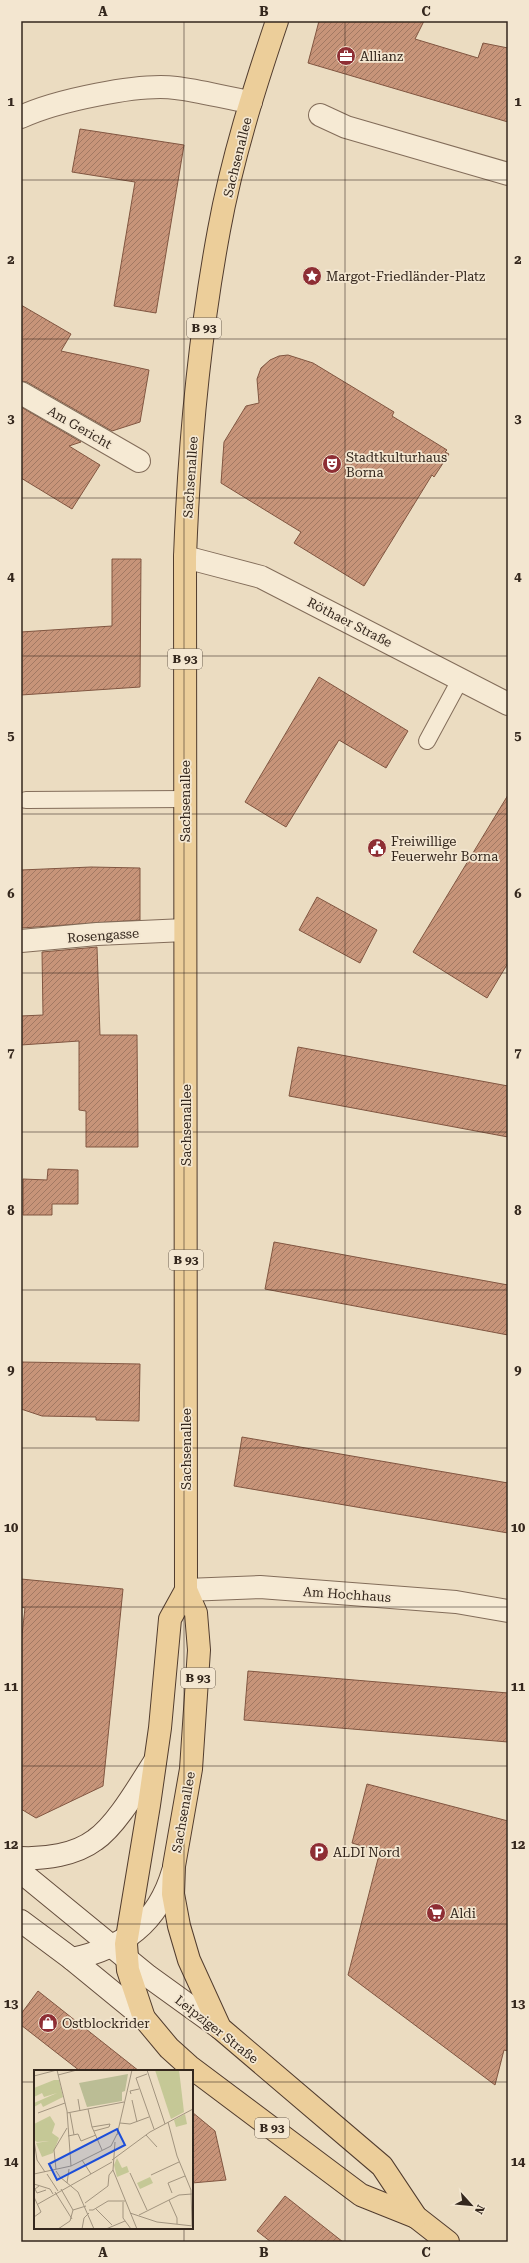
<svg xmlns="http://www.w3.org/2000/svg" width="529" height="2263" font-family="'Roboto Serif',serif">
  <defs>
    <pattern id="building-hatch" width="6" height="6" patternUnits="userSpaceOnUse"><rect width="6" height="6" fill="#c79479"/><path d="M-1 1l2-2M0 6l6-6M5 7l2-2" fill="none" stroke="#a27963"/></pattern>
  </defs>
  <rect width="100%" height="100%" fill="#ebdcc1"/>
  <g fill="url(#building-hatch)" stroke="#815641">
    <path d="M319,21H424L415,39L478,58L483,43L508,48V122L308,63Z"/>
    <path d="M80,129L184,145L156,313L114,306L135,182L72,172Z"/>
    <path d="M21,305L71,334L61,351L149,370L140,422L112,431L27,382L21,381Z"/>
    <path d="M288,355L313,363L394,412L392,416L447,450L445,452L449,454L434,477L432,475L364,586L294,543L301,532L221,483L224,442L246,406L259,403L257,379L261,368L270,360L279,356Z"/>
    <path d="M21,407L81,442L69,446L100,465L72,509L21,478Z"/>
    <path d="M112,559H141L140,687L21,695V632L112,626Z"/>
    <path d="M319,677L408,731L386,768L339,740L286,827L245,802Z"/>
    <path d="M508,795V963L487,998L413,952Z"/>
    <path d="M91,867L140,868V920L21,928V870Z"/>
    <path d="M317,897L377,930L360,963L299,930Z"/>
    <path d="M97,947L100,1035H137L138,1147H86V1111L79,1110V1041L21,1045V1016L43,1015L42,952Z"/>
    <path d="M298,1047L508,1086V1137L289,1096Z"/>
    <path d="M48,1169L78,1170V1204H52V1215H23V1179L47,1180Z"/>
    <path d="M274,1242L508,1285V1335L265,1289Z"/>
    <path d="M21,1362L140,1364L139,1421L96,1420V1417L42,1416L21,1409Z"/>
    <path d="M242,1437L508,1483V1533L234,1486Z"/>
    <path d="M21,1579L123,1589L103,1786L36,1818L21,1809V1644L25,1608L21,1607Z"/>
    <path d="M248,1671L508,1693V1742L244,1720Z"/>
    <path d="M367,1784L508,1821V2051L504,2050L495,2085L348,1975L380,1851L352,1843Z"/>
    <path d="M38,1991L139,2071H80L21,2025V2014Z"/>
    <path d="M192,2112L215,2131L226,2180L192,2183Z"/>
    <path d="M285,2196L343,2242H271L257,2231Z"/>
  </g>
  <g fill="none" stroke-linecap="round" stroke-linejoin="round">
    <defs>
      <g id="lane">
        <path d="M427,741L460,680"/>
        <path d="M26,800L185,799"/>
      </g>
      <g id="street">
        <path d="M320,115L346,127L508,174"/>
        <path d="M21,117C55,101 139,83 176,88C201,91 226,98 251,102"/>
        <path d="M21,393L139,461"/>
        <path d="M185,557L261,577L508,704"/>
        <path d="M21,941L97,934L185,930"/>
        <path d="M186,1590L260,1587L456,1602L508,1611"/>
      </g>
      <g id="secondary">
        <path d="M21,1858C45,1859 75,1855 95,1840C117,1825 140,1784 155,1761"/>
        <path d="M21,1872L148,1976L220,2028"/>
        <path d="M21,1921L72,1959L144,2018"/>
        <path d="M72,1959C123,1948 158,1923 173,1871"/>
      </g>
      <g id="primary">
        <path d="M277,21C254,89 232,159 219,230C199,338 189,448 185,557L186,1590L196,1613L199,1650L191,1769L174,1866L173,1894L179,1926L189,1960L220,2028L382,2166L416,2217L448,2242"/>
        <path d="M186,1590L170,1619L160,1728L149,1805L126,1944L128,1970L144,2018L169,2048L189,2066L361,2195L416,2217"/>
      </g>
    </defs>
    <use href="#lane" stroke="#836d5a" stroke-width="18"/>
    <use href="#street" stroke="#836d5a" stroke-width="24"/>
    <use href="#secondary" stroke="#654e3d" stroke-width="24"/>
    <use href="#primary" stroke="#513c2e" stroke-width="24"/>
    <use href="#lane" stroke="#f6ead4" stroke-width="16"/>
    <use href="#street" stroke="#f6ead4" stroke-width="22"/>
    <use href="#secondary" stroke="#f6ead4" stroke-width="22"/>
    <use href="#primary" stroke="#ecce9a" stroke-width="22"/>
  </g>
  <path fill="none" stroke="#34271d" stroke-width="1" stroke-opacity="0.55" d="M184,21V2071M345,21V2242M21,180H508M21,339H508M21,498H508M21,656H508M21,814H508M21,973H508M21,1132H508M21,1290H508M21,1448H508M21,1607H508M21,1766H508M21,1924H508M21,2082H35M192,2082H508M184,2228V2242"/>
  <defs>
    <symbol id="office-disc" viewBox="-11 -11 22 22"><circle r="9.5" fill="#8e2e34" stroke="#f3e6d0"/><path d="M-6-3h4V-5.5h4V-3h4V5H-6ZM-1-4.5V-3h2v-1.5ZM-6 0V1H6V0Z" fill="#fff"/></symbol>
    <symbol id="sight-disc" viewBox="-11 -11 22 22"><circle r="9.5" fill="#8e2e34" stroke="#f3e6d0"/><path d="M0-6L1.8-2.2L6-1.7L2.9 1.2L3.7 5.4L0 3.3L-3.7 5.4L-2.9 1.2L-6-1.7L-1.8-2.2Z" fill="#fff"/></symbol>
    <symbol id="theatre-disc" viewBox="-11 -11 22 22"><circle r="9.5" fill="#8e2e34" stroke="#f3e6d0"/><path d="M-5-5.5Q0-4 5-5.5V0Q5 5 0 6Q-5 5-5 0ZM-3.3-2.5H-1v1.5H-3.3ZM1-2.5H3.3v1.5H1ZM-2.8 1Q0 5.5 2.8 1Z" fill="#fff"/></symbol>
    <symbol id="civic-disc" viewBox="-11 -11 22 22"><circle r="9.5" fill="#8e2e34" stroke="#f3e6d0"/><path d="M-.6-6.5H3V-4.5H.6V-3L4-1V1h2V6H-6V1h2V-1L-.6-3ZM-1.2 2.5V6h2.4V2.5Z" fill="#fff"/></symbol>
    <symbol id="parking-disc" viewBox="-11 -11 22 22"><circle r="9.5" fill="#8e2e34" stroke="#f3e6d0"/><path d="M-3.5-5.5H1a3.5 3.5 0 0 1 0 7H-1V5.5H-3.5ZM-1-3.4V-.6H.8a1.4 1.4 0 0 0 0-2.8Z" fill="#fff"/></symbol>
    <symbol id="supermarket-disc" viewBox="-11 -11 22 22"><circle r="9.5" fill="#8e2e34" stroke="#f3e6d0"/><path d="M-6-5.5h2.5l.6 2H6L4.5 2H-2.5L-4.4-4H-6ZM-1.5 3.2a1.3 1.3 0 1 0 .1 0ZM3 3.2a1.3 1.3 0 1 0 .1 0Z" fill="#fff"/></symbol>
    <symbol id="shop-disc" viewBox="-11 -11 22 22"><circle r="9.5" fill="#8e2e34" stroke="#f3e6d0"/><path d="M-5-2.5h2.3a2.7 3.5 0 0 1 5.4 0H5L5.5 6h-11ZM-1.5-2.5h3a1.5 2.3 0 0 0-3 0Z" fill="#fff"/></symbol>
  </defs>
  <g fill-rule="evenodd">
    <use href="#office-disc" x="335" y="45" width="22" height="22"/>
    <use href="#sight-disc" x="301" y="265" width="22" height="22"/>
    <use href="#theatre-disc" x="321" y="453" width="22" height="22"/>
    <use href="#civic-disc" x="366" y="837" width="22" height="22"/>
    <use href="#parking-disc" x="308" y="1841" width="22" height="22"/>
    <use href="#supermarket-disc" x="425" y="1902" width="22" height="22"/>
    <use href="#shop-disc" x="37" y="2012" width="22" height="22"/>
  </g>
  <g text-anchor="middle" stroke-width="3.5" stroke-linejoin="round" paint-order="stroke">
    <g fill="#f3e6d0" stroke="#6d6053" stroke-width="1">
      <rect x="187" y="318" width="34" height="20" rx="3"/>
      <rect x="168" y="649" width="34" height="20" rx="3"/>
      <rect x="169" y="1250" width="34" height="20" rx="3"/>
      <rect x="181" y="1668" width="34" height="20" rx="3"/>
      <rect x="255" y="2118" width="34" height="20" rx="3"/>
    </g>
    <g font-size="12" font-weight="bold" fill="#34271d">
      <text x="204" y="332">B 93</text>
      <text x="185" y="663">B 93</text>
      <text x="186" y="1264">B 93</text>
      <text x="198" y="1682">B 93</text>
      <text x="272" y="2132">B 93</text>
    </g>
    <g font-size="13" fill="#34271d" stroke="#f3e6d0" text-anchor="start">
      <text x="360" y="61">Allianz</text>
      <text x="326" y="281">Margot-Friedländer-Platz</text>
      <text x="346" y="462">Stadtkulturhaus<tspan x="346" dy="15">Borna</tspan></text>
      <text x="391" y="846">Freiwillige<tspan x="391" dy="15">Feuerwehr Borna</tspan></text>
      <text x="333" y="1857">ALDI Nord</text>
      <text x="450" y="1918">Aldi</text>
      <text x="62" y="2028">Ostblockrider</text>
    </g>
    <g font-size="13" fill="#34271d" stroke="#f3e6d0">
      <text transform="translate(237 157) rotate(-76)" y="5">Sachsenallee</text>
      <text transform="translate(80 427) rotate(30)" y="5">Am Gericht</text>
      <text transform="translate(190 477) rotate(-86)" y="5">Sachsenallee</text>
      <text transform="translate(350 622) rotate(27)" y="5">Röthaer Straße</text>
      <text transform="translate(185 801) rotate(-90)" y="5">Sachsenallee</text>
      <text transform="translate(103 935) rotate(-4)" y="5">Rosengasse</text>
      <text transform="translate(186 1125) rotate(-90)" y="5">Sachsenallee</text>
      <text transform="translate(186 1449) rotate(-90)" y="5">Sachsenallee</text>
      <text transform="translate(347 1594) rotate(4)" y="5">Am Hochhaus</text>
      <text transform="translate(183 1812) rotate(-80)" y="5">Sachsenallee</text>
      <text transform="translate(217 2029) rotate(38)" y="5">Leipziger Straße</text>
    </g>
  </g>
  <g transform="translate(34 2070)">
    <rect width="159" height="159" fill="#ebdcc1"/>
    <path d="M20,10H25L29,27L9,37L7,33L0,37V33L23,23L10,27L8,23L0,27V18ZM151,44L153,54L142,57L140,50ZM83,88L88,98L93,96L95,102L83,107L80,95Z" fill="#c5c896"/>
    <path d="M121,0H145L150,42L137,49Z" fill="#c5c896"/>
    <path d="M94,4L91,21L88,22V31L53,37L45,13Z" fill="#bbbd95"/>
    <path d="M16,46L21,54L18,63L25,68L19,83L8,87L2,73L15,71L3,72L0,70V54ZM116,107L119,113L106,119L103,113Z" fill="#c5c896"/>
    <path fill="none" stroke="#a2947f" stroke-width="1" d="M23,0L33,41L37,96M113,0L131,54M113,4L102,8L120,59M24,5L43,0M0,6L23,0M97,24L96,21L105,19M44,29L46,41M98,30L103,52M54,39L58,57L68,80M4,43L31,33M33,43L90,32M36,43L40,65M134,52L143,86L157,120L158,155M86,53L96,54L115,47M58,57L76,54L75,57L60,61M83,65L98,0M112,65L123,77M34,66L44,64L47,71L62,65M0,70L3,90L11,102M81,72L79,100L103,159M48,90L57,104M78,90L116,62L159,39M22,99L20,80L33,58M22,101L26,107L44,122L60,159M96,103L113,140M0,104L37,96L77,76L83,64M13,104L24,121M117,105L145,92M33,113L35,99M0,114L16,119L19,124M5,116L1,119L3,123L12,120M27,119L39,140M21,122L38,149M138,123L134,113L151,106M0,127L7,142L0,147M135,130L143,148V154M89,132V148L97,159M51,133L74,116L75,105L79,100M4,134L78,92M62,139L78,155M39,140L52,136M55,140H59L74,131H91M96,143L123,152L159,156M105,145L145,125L158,124M24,159L36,151L39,140M48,159L50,148L55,143M72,159L91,151"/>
    <path fill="#1d4ed8" fill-opacity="0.15" stroke="#1d4ed8" stroke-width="2" d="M83,59L91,75L23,110L15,94Z"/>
    <rect width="159" height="159" fill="none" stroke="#34271d" stroke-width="2"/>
  </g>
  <rect width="529" height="2263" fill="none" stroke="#f3e6d0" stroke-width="44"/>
  <g transform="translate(471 2205) rotate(117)" stroke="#f3e6d0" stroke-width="3" paint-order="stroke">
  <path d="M0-3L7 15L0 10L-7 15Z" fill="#34271d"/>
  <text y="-6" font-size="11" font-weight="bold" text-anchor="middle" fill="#34271d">N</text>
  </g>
  <rect x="22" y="22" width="485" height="2219" fill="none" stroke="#34271d" stroke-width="1.5"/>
  <g font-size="13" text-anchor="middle" font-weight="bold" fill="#34271d">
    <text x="103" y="16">A</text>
    <text x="264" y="16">B</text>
    <text x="426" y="16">C</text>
    <text x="11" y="106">1</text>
    <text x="518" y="106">1</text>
    <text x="11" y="264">2</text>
    <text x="518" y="264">2</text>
    <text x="11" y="423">3</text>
    <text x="518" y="423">3</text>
    <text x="11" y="581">4</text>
    <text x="518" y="581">4</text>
    <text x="11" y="740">5</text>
    <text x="518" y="740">5</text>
    <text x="11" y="898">6</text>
    <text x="518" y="898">6</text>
    <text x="11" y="1057">7</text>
    <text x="518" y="1057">7</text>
    <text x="11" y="1215">8</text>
    <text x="518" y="1215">8</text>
    <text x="11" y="1374">9</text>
    <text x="518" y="1374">9</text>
    <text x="11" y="1532">10</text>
    <text x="518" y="1532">10</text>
    <text x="11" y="1691">11</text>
    <text x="518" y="1691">11</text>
    <text x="11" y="1849">12</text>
    <text x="518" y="1849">12</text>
    <text x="11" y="2008">13</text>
    <text x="518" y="2008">13</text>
    <text x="11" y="2166">14</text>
    <text x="518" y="2166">14</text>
    <text x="103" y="2257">A</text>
    <text x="264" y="2257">B</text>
    <text x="426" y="2257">C</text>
  </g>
</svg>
